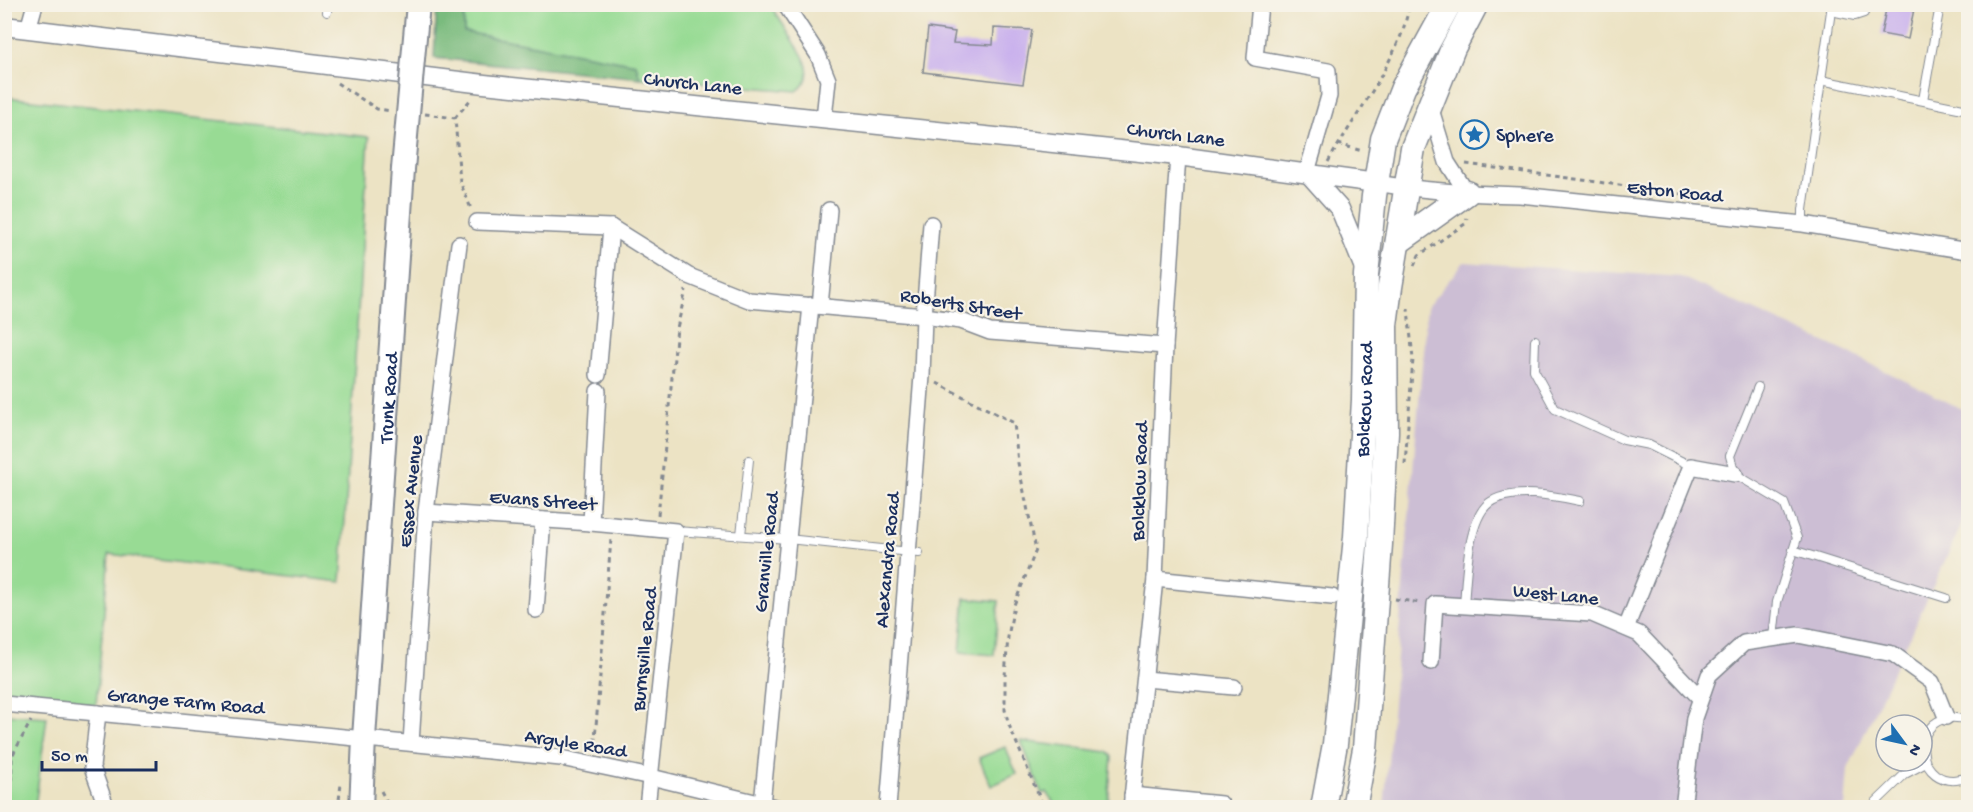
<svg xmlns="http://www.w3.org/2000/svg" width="1973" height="812" font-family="'Gochi Hand',sans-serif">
  <rect width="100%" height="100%" fill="#f7f3e8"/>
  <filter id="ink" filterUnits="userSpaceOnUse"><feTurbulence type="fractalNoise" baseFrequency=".0167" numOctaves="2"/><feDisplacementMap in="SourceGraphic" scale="12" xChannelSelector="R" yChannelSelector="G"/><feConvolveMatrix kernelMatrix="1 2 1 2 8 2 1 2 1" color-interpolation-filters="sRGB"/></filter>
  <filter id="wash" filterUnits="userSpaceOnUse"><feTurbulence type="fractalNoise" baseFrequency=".008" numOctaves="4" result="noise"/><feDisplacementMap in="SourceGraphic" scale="24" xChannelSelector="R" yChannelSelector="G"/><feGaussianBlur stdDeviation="1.35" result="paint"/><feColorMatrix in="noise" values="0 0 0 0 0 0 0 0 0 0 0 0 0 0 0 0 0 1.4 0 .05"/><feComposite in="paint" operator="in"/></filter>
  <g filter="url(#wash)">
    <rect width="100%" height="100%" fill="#ece3c4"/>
    <path fill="#ccbed4" d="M1464,262L1681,277L1855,356L1968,412V511L1848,769L1845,807L1384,808L1427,307Z"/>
    <g fill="#98db94" stroke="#5a8579" stroke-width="1.5">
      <path d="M464,5H770C777,15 784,26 791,37C802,54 819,75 797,91L640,78L635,64L464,32Z"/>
      <path d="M5,97L369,137L341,582L109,554L96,705L5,694Z"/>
      <path d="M965,598L999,601L994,655L960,652Z"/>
      <path d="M5,714L47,717L35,807H5Z"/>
      <path d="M1021,741L1108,752L1112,757L1108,803L1104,807H1056L1047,792L1042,794Z"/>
      <path d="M1005,747L1017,774L991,786L979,758Z"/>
    </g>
    <path fill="#7abb7e" stroke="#4a756e" stroke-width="1.5" d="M437,5H464V32L636,64L640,78L434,58Z"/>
    <g id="blocks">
      <g fill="#c8afed">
        <path d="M1887,4H1915L1908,39L1881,34Z"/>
        <path d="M928,28L955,32L953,43L993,45L994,28L1032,30L1023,84L923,72Z"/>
      </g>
    </g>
  </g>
  <g filter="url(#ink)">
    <use href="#blocks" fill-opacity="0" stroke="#848991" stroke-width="1.5"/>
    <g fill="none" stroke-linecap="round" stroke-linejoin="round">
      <defs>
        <g id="service">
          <path d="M1832,4L1821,80L1968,110"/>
          <path d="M1831,11L1855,16L1864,13L1867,4"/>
          <path d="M327,12L328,4"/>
          <path d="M1923,100L1939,11"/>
          <path d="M1803,224V210L1821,80"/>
          <path d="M1535,340L1534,370L1555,409L1624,440L1649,445L1691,466"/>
          <path d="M1758,387L1730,456L1735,474L1784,503L1797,538L1777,602L1773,638"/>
          <path d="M676,531L788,539L919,553"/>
          <path d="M741,535L749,460"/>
          <path d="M1793,550L1946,598"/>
          <path d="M1464,606C1466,581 1467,520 1489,503C1510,487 1556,496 1580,501"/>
          <path d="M1968,720C1905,702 1912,798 1968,777"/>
          <path d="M1874,808L1876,802L1905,774L1926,763"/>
        </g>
        <g id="minor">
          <path d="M785,4L818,55L828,80L824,118"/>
          <path d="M1260,4L1255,58L1328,71L1329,96L1307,172"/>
          <path d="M28,29L35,4"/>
          <path d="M1430,106L1447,162L1467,193"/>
          <path d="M1376,183C1424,191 1472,194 1520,195L1803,224L1968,251"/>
          <path d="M477,222L611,227L689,276L749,300L924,316L961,321L990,332L1165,346"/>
          <path d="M820,306L829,210"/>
          <path d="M598,375L611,227"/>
          <path d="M426,512L591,523L676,531L647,808"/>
          <path d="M591,523L598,391"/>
          <path d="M1155,579L1332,597"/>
          <path d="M536,610L543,520"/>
          <path d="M1626,628L1691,466L1735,474"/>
          <path d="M1431,662L1435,604L1592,614L1639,634L1700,698"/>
          <path d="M1145,679L1234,687"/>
          <path d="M4,704L561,758L651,777L779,808"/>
          <path d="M98,713L92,767L106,806"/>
          <path d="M411,743L426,512L459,244"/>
          <path d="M1132,795L1221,804"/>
          <path d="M762,804L811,305"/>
          <path d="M888,808L922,376L924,316L931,224"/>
          <path d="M1131,808L1155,579L1165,346L1178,156"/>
          <path d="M1683,808L1694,718L1709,675L1744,643L1798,635L1893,654L1932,682L1946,717"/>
        </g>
        <g id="tertiary">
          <path d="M4,26L484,84L1178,156L1376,183"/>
          <path d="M1307,172L1340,209L1366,273"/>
        </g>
        <g id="primary">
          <path id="s1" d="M361,808L364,738L403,169"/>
        </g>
        <g id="trunk">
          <path d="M1398,242L1467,193"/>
          <path id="s2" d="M1323,808L1335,744L1356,537L1364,400L1366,275L1374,196L1383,139L1403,88L1449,4"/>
          <path d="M1354,808L1365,749L1380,544L1386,432L1385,325L1390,287L1413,148L1453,48L1476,4"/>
        </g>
      </defs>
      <use href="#service" stroke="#848991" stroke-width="10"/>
      <use href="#minor" stroke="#848991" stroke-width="18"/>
      <use href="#tertiary" stroke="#848991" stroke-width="21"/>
      <use href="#primary" stroke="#848991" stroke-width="26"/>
      <use href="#trunk" stroke="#848991" stroke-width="27"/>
      <g stroke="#848991" stroke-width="3" stroke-dasharray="4.5 4.5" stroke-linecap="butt">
        <path d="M337,83L377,109L392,111"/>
        <path d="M425,114L455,118L460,182L472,211"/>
        <path d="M455,118L471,99"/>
        <path d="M1338,144L1362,151"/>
        <path d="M1328,162C1352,121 1380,84 1399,40C1404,29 1407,16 1410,4"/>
        <path d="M1466,164L1721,199"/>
        <path d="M1414,266L1419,255L1465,224L1467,218"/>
        <path d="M937,383L1014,423L1018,463L1036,550L1014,605L1008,637L1005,676V710L1009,725L1044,808"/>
        <path d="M1405,464L1413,359L1408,309"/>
        <path d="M658,515L677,328L686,290"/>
        <path d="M1395,599L1421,603"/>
        <path d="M594,751L611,539"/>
        <path d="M4,755L12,756"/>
        <path d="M381,791L390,808"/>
        <path d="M11,808L12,756L31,721"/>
        <path d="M338,808L341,784H343"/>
      </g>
      <use href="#service" stroke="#fff" stroke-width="8"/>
      <use href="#minor" stroke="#fff" stroke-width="15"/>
      <use href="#tertiary" stroke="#fff" stroke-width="18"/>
      <use href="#primary" stroke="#fff" stroke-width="22"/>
      <use href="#trunk" stroke="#fff" stroke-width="24"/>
      <defs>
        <path id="primary-bridge" d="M403,169L418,4"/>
      </defs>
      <use href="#primary-bridge" stroke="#848991" stroke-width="26" stroke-linecap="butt"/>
      <use href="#primary-bridge" stroke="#fff" stroke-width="22"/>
    </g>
  </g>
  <defs>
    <symbol id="sight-ring" viewBox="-11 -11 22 22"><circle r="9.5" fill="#f7f3e8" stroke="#1f6fb2" stroke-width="1.5"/><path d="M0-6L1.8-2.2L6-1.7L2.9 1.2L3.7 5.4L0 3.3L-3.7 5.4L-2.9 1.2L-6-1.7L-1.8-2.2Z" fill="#1f6fb2"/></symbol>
  </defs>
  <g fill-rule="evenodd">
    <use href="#sight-ring" x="1458" y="118" width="33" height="33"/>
  </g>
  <g text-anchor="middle" stroke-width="4.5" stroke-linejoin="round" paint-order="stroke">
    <g font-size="20" fill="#1b2f5e" stroke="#f7f3e8">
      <text transform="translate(693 82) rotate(6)" y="7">Church Lane</text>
      <text transform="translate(1176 133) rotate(7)" y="7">Church Lane</text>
      <text transform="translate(1675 190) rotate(6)" y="7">Eston Road</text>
      <text transform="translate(961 303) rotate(9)" y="7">Roberts Street</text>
      <text dy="7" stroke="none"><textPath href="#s1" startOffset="411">Trunk Road</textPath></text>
      <text dy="7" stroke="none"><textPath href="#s2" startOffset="411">Bolckow Road</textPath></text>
      <text transform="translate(1138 481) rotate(-88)" y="7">Bolcklow Road</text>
      <text transform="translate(409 491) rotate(-84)" y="7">Essex Avenue</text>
      <text transform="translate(543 499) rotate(4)" y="7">Evans Street</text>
      <text transform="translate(765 552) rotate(-84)" y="7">Granville Road</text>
      <text transform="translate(886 560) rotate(-85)" y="7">Alexandra Road</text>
      <text transform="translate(1556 593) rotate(6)" y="7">West Lane</text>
      <text transform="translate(643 649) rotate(-84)" y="7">Burnsville Road</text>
      <text transform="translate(186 700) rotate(5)" y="7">Grange Farm Road</text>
      <text transform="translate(576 742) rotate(9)" y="7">Argyle Road</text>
    </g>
    <g font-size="20" fill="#1b2f5e" stroke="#f7f3e8" text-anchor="start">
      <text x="1496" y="141">Sphere</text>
    </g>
  </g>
  <rect width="1973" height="812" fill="none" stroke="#f7f3e8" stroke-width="24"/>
  <g transform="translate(1904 743) rotate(123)"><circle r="28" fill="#f7f3e8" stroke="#9fa5b1" stroke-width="1.5"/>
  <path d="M0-4.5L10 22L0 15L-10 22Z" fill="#1f6fb2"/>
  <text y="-9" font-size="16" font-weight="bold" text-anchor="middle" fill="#1b2f5e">N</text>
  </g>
  <path d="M42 761v9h114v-9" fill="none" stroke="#1b2f5e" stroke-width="3"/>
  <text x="51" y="761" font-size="18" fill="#1b2f5e" stroke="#f7f3e8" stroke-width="4.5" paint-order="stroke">50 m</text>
</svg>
